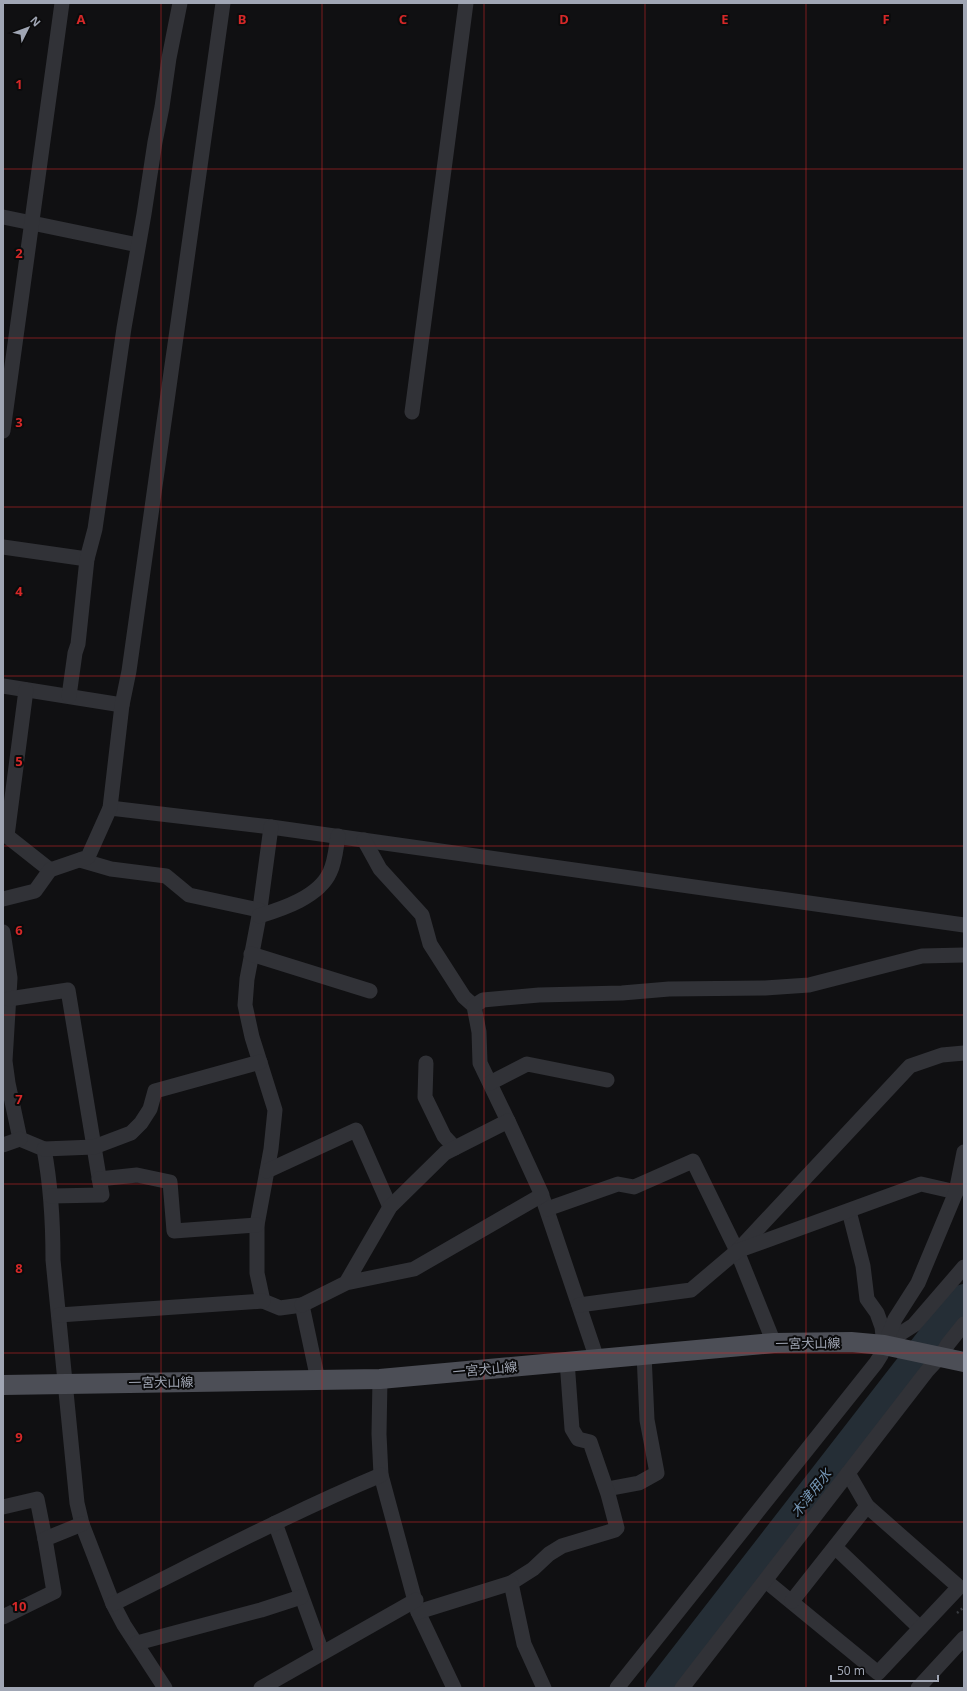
<svg xmlns="http://www.w3.org/2000/svg" width="967" height="1691" font-family="'Noto Sans','Noto Sans JP',sans-serif">
  <rect width="100%" height="100%" fill="#101012"/>
  <g fill="none" stroke-linecap="round" stroke-linejoin="round">
    <path stroke="#252e36" stroke-width="26" d="M658,1688L942,1322L964,1297"/>
    <path stroke="#37393e" stroke-width="2.5" stroke-dasharray="2 3" stroke-linecap="butt" d="M957,1613L964,1607"/>
    <g stroke="#313237" stroke-width="15">
      <path d="M3,217L138,245"/>
      <path d="M412,412L466,3"/>
      <path d="M3,431L62,3"/>
      <path d="M3,547L87,559"/>
      <path d="M3,686L122,705"/>
      <path d="M26,690L7,836L50,870"/>
      <path d="M69,696L75,653L78,644L87,559L95,529L124,328L144,214L155,142L162,107L169,58L180,3"/>
      <path d="M110,808L271,827L964,925"/>
      <path d="M271,827L259,916L247,979L245,1005L252,1037L275,1110L271,1149L257,1225V1273L263,1301L280,1308L302,1305L318,1380"/>
      <path d="M364,840L380,869L422,915L430,944L464,997L474,1006L479,1032L480,1063L508,1121"/>
      <path d="M80,860L111,869L166,876L189,895L259,910"/>
      <path d="M3,899L35,891L50,870L88,857L110,808L122,705L129,671L223,3"/>
      <path d="M259,916C282,909 319,897 330,872C335,862 336,848 338,836"/>
      <path d="M3,932L10,978L5,1061L8,1083L20,1139L44,1149C51,1186 53,1222 53,1260L77,1503L82,1524L113,1604L124,1625L165,1688"/>
      <path d="M251,954L370,991"/>
      <path d="M9,999L68,990L102,1195L51,1196"/>
      <path d="M474,1006L483,1000L539,995L622,993L669,989L765,988L809,985L922,956L964,955"/>
      <path d="M426,1063L425,1097L444,1136L455,1148"/>
      <path d="M490,1083L527,1064L607,1080"/>
      <path d="M3,1145L20,1139"/>
      <path d="M44,1149L94,1147L131,1133L141,1123L150,1109L155,1091L260,1062"/>
      <path d="M267,1171L356,1130L390,1207"/>
      <path d="M99,1179L137,1175L170,1182L174,1231L257,1225"/>
      <path d="M543,1199L597,1359"/>
      <path d="M547,1209L618,1184L634,1187L693,1161L737,1251L774,1343"/>
      <path d="M849,1211L863,1266L867,1299L877,1313L882,1327L884,1345"/>
      <path d="M739,1249L910,1066L942,1055L964,1053"/>
      <path d="M302,1305L346,1283L390,1207L445,1153L508,1121L542,1195L414,1269L346,1283"/>
      <path d="M579,1305L691,1290L737,1251L921,1184L956,1192"/>
      <path d="M59,1315L263,1301"/>
      <path d="M884,1344L914,1325L964,1267"/>
      <path d="M380,1379L379,1434L381,1475L418,1612L454,1688"/>
      <path d="M607,1489L639,1483L657,1473L647,1420L644,1354"/>
      <path d="M3,1507L37,1499L45,1539"/>
      <path d="M275,1523L322,1652"/>
      <path d="M835,1547L920,1628"/>
      <path d="M766,1581L878,1673L959,1587L867,1506"/>
      <path d="M511,1583L533,1569L549,1554L562,1546L615,1530L617,1528L608,1494L590,1442L578,1439L572,1429L567,1361"/>
      <path d="M792,1601L867,1506L848,1473"/>
      <path d="M113,1604C202,1560 290,1513 381,1475"/>
      <path d="M418,1612L511,1583L524,1644L544,1688"/>
      <path d="M3,1617L54,1592L45,1539L82,1524"/>
      <path d="M137,1643L261,1610L301,1597"/>
      <path d="M261,1688L416,1600"/>
      <path d="M617,1688L876,1363L881,1355L895,1319L918,1283L956,1192L964,1152"/>
      <path d="M682,1688L927,1371L940,1357L948,1344L964,1324"/>
      <path d="M918,1688L964,1638"/>
    </g>
    <path stroke="#4c4e56" stroke-width="20" d="M3,1385L380,1379L774,1343L851,1342L884,1345L964,1362"/>
  </g>
  <path fill="none" stroke="#d62828" stroke-width="1" stroke-opacity="0.55" d="M161,3V1688M322,3V1688M484,3V1688M645,3V1688M806,3V1688M3,169H964M3,338H964M3,507H964M3,676H964M3,846H964M3,1015H964M3,1184H964M3,1353H964M3,1522H964"/>
  <g text-anchor="middle" stroke-width="4" stroke-linejoin="round" paint-order="stroke">
    <g font-size="13" fill="#a0a6b4" stroke="#0b0b0c">
      <text transform="translate(808 1343) rotate(-1)" y="5">一宮犬山線</text>
      <text transform="translate(485 1369) rotate(-5)" y="5">一宮犬山線</text>
      <text transform="translate(161 1382) rotate(-1)" y="5">一宮犬山線</text>
    </g>
    <g font-size="14" font-style="italic" fill="#7394b3" stroke="#0b0b0c">
      <text transform="translate(811 1493) rotate(-52)" y="5">木津用水</text>
    </g>
  </g>
  <g font-size="13" text-anchor="middle" font-weight="bold" fill="#d62828" stroke="#0b0b0c" stroke-width="4" stroke-linejoin="round" paint-order="stroke">
    <text x="81" y="24">A</text>
    <text x="242" y="24">B</text>
    <text x="403" y="24">C</text>
    <text x="564" y="24">D</text>
    <text x="725" y="24">E</text>
    <text x="886" y="24">F</text>
    <text x="19" y="89">1</text>
    <text x="19" y="258">2</text>
    <text x="19" y="427">3</text>
    <text x="19" y="596">4</text>
    <text x="19" y="766">5</text>
    <text x="19" y="935">6</text>
    <text x="19" y="1104">7</text>
    <text x="19" y="1273">8</text>
    <text x="19" y="1442">9</text>
    <text x="19" y="1611">10</text>
  </g>
  <rect width="967" height="1691" fill="none" stroke="#a0a6b4" stroke-width="8"/>
  <g transform="translate(28 28) rotate(48)" stroke="#0b0b0c" stroke-width="3" paint-order="stroke">
  <path d="M0-3L7 15L0 10L-7 15Z" fill="#a0a6b4"/>
  <text y="-6" font-size="11" font-weight="bold" text-anchor="middle" fill="#a0a6b4">N</text>
  </g>
  <path d="M831 1675v6h107v-6" fill="none" stroke="#a0a6b4" stroke-width="2"/>
  <text x="837" y="1675" font-size="12" fill="#a0a6b4" stroke="#0b0b0c" stroke-width="3" paint-order="stroke">50 m</text>
</svg>
